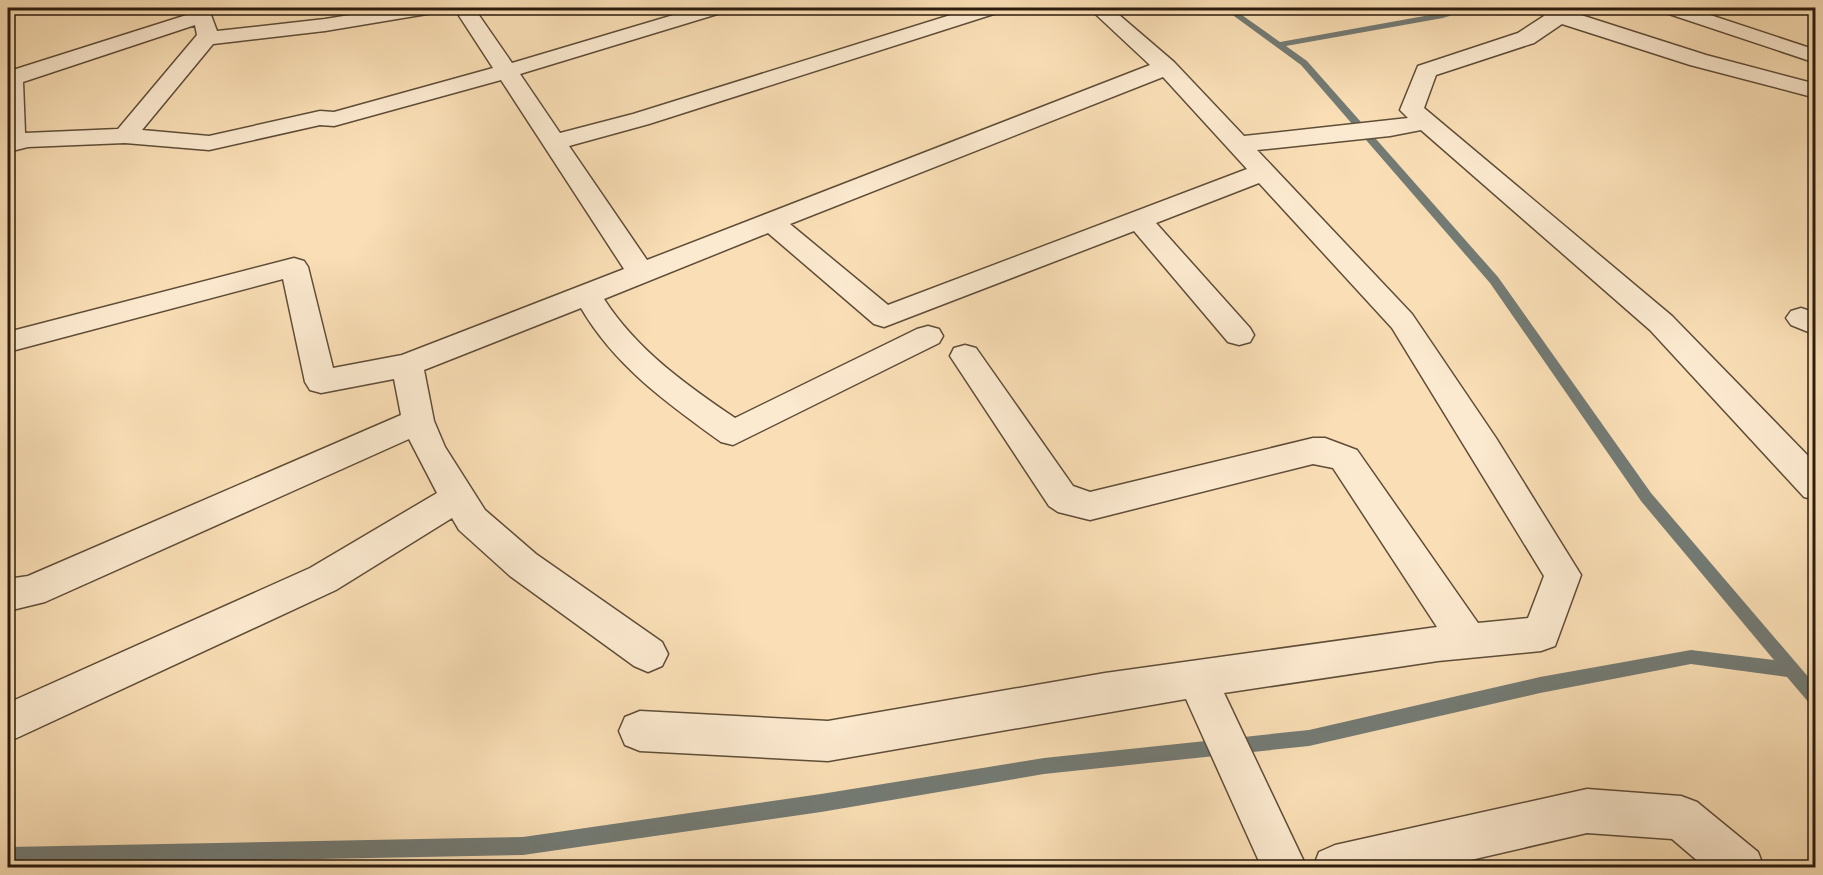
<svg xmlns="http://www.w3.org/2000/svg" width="1823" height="875" font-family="'Old Standard TT',serif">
  <rect width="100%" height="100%" fill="#fadfb6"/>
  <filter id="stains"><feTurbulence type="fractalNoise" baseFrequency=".00333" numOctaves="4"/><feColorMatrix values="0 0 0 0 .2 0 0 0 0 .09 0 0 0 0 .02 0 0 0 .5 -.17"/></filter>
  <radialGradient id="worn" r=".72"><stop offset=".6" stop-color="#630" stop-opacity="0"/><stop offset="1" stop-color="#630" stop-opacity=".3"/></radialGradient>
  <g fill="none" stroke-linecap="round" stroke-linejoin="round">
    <path fill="#737b75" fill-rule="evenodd" d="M1223,8H1232L1280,42L1441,13L1458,8H1469L1468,10L1443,18L1286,46L1307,61L1498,277L1651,493L1816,686V706L1810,704L1787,677L1691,664L1540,693L1309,746L1044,774L821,812L523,855L8,865V847L523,837L821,794L1044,758L1309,730L1540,677L1691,650L1774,660L1641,501L1490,283L1301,65Z"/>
    <defs>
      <g id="street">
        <path d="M393,8H437L434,12L427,14L325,31L213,44L142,130L209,136L320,111L334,112L493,68L454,8H474L512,63L697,8H727L724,12L520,74L560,133L633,114L973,8H1003L1000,12L649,124L569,146L647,260L1150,65L1089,8H1111L1174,62L1244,136L1408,118L1400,110L1418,66L1518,33L1544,16L1535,8H1559L1706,55L1816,84V98L1690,65L1562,24L1534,43L1436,75L1424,108L1672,316L1816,464V500L1804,497L1650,330L1421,130L1390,136L1257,150L1412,314L1496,438L1581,575L1555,646L1541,651L1438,661L1224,693L1307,868H1262L1186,699L828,761L640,751L625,745L619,731L625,717L640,711L828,721L1105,673L1437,627L1333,468L1313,464L1090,520L1058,512L1049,506L950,356L954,348L965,345L976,348L1073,486L1090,492L1313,438H1325L1357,450L1478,623L1528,618L1544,576L1392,328L1259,183L1156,223L1250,328L1254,335L1250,342L1239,345L1228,342L1134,231L884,327L874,324L768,233L604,299C636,349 686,385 735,418L917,329L928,326L939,329L943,336L939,343L733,445L721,442C667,403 615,366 581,308L424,370L434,421L445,447L485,510L536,554L662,642L668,654L662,666L648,672L634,666L510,576L459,530L452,518L336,590L8,742V703L310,568L437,493L409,439L45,602L8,611V579L28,576L401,415L394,379L321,393L310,390L305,382L283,279L8,352V332L294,258L304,261L308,267L333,368L402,355L624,269L501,80L334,126L320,125L209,150L125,143L28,147L8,152V67L16,69L196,12L211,15L217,31L325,19ZM195,25L197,35L118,129L25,133L23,82ZM1163,77L1247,169L888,305L790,224Z"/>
        <path d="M1660,8H1689L1816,50V63L1663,12Z"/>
        <path d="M1801,308L1816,313V335L1791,325L1786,318L1791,311Z"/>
        <path d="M1587,789L1681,796L1697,802L1758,852L1764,868H1706L1672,839L1587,833L1436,868H1313L1319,852L1335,845Z"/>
      </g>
    </defs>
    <use href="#street" stroke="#5f4d38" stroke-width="3"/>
    <use href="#street" fill="#fcead0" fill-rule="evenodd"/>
  </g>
  <rect width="1823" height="875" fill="none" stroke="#fadfb6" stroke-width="30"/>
  <rect x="9" y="9" width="1805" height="857" fill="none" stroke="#2b1c0e" stroke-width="3"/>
  <rect x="15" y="15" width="1793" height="845" fill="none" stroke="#2b1c0e" stroke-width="1.5"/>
  <rect width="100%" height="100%" filter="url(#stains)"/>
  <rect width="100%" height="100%" fill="url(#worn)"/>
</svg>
